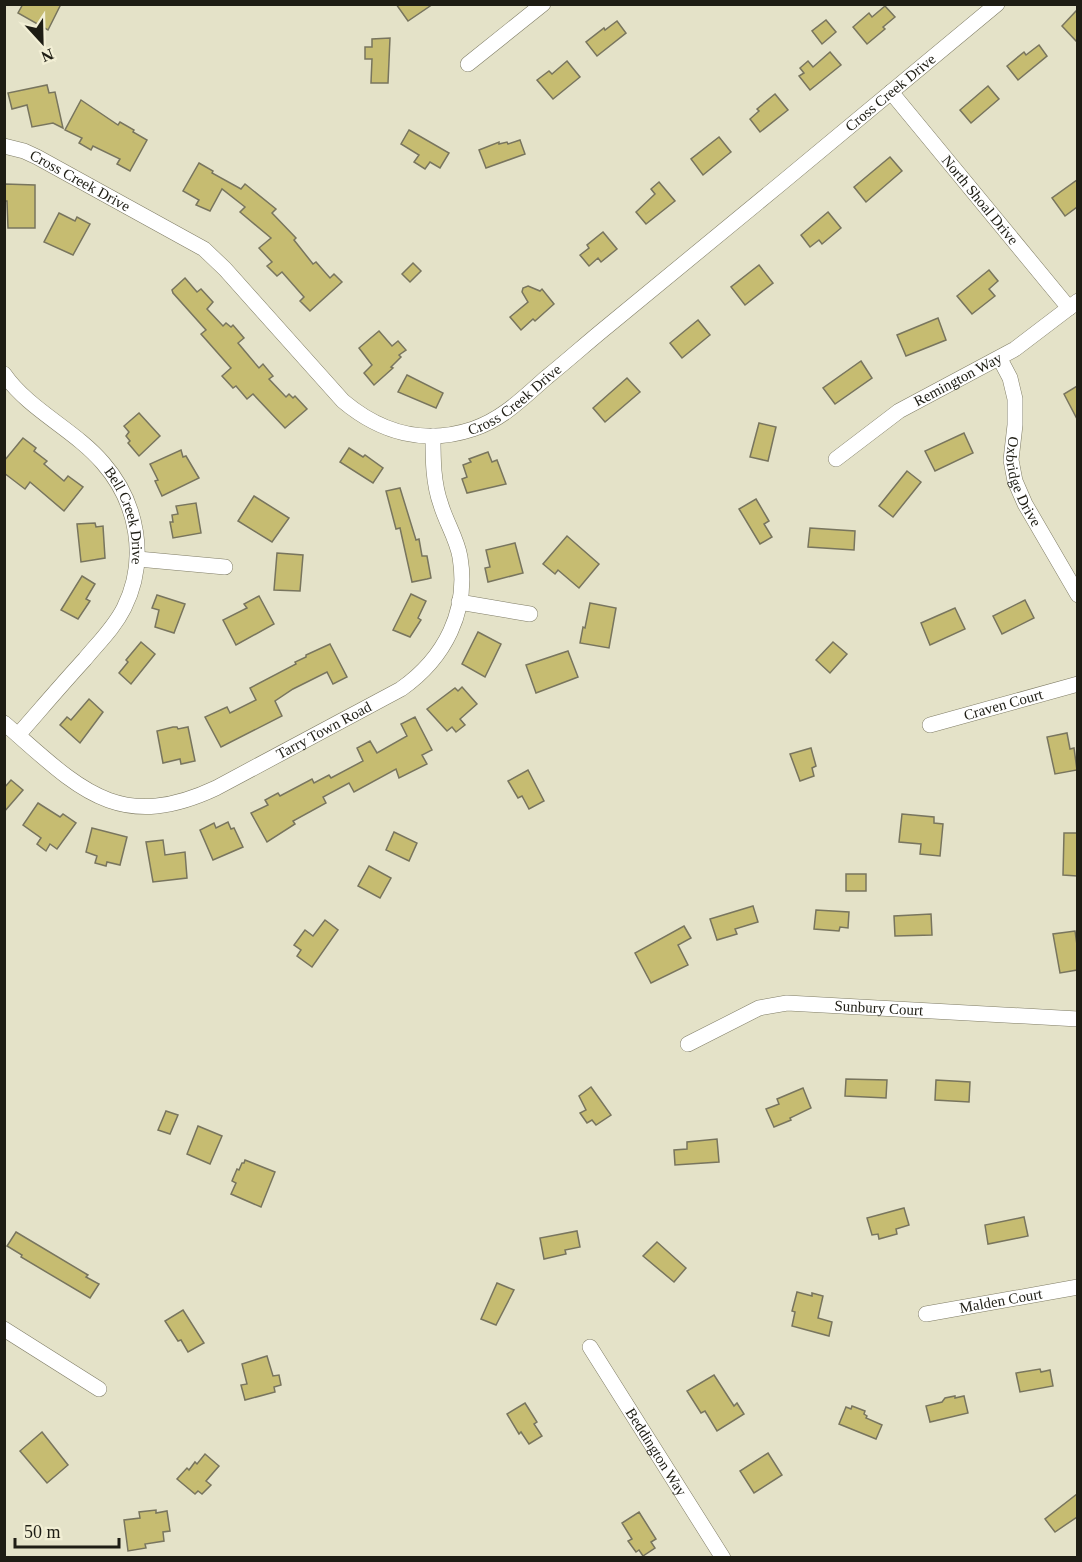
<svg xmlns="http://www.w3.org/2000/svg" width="1082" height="1562" font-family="Georgia,serif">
  <rect width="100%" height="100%" fill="#e4e2c8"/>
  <g fill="#c6bc71" stroke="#78755e" stroke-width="1.5">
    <path d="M23,4H61L48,30L18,13Z"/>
    <path d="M396,4H433L408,21Z"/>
    <path d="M885,6L895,17L883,27L885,29L867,44L853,27L869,13L872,17Z"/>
    <path d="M1077,10V42L1062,26Z"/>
    <path d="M826,20L836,32L822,44L812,31Z"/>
    <path d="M617,21L626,33L597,56L586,42L604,28L605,30Z"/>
    <path d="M390,38L388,83H371L372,59H365V47H372V39Z"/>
    <path d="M1039,45L1047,56L1018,80L1007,66L1024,52L1026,55Z"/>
    <path d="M830,52L841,65L810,90L799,76L804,73L800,68L808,61L813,67Z"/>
    <path d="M567,61L580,77L553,99L537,80L549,71L552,74Z"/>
    <path d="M47,85L49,93L55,92L63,128L53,123L32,127L27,105L12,109L8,93Z"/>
    <path d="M988,86L999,99L971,123L960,110Z"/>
    <path d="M775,94L788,110L760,132L750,119L759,111L757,109Z"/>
    <path d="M81,100L118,125L120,122L134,130L133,132L147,140L130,171L117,164L120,159L93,146L91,150L79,143L82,138L65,130Z"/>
    <path d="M409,130L449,153L440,168L430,162L425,169L414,162L419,155L401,144Z"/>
    <path d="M719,137L731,152L703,175L691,159Z"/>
    <path d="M520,140L525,154L486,168L479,150L499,142V144L507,142L508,144Z"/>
    <path d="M890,157L902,171L866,202L854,187Z"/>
    <path d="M199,163L213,171L212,173L241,189L245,184L276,209L272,213L296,238L294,240L313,264L316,262L330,278L334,274L342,282L310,311L300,301L304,297L282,272L277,276L267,266L272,262L259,248L271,238L240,212L245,207L222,189L210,211L196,205L199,200L183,191Z"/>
    <path d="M1077,180V207L1065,216L1052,198Z"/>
    <path d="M659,182L675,201L646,224L636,212L655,194L651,189Z"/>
    <path d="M5,184L35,185V228H8L7,201H5Z"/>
    <path d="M828,212L841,228L822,244L819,240L810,247L801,235Z"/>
    <path d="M59,213L75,221L77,217L90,224L73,255L44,242Z"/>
    <path d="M603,232L617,249L601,262L598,258L589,266L580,255L589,248L587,245Z"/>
    <path d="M413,263L421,271L410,282L402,274Z"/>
    <path d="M759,265L773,283L745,305L731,287Z"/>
    <path d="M989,270L998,281L989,289L995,296L972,314L957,296Z"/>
    <path d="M185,278L197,292L201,289L213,302L207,309L223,326L226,323L231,327L233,325L244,338L238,343L259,368L263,364L273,376L269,379L286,397L289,394L293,398L295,396L307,409L285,428L253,394L247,399L236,386L233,388L222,376L231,368L201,334L206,330L173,293L172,290Z"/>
    <path d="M528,286L540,291L542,289L554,304L535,321L533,319L521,330L510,317L528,302L522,292L523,288Z"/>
    <path d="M938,318L946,340L906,356L897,335Z"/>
    <path d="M698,320L710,335L682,358L670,343Z"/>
    <path d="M379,331L392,346L398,341L406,350L399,355L401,357L391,367L393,368L374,385L364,373L372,365L359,348Z"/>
    <path d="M861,361L872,378L835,404L823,388Z"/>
    <path d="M407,375L443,393L436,408L398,392Z"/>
    <path d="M627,378L640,392L605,422L593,408Z"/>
    <path d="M1077,386V419L1064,394Z"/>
    <path d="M139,413L160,436L139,456L128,443L130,441L126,436L129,432L124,426Z"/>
    <path d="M759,423L776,427L768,461L750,457Z"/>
    <path d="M964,433L973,453L935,471L925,451Z"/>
    <path d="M23,438L36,448L34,451L47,461L44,464L64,481L68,476L83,487L64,511L30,482L25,489L4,473V461Z"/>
    <path d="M349,448L363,457L365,455L383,468L373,483L340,462Z"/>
    <path d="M181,450L183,457L186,456L199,478L162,496L155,481L158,480L150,464Z"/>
    <path d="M488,452L492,462L497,460L506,484L467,493L462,479L467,477L463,465L471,462L469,459Z"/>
    <path d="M907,471L921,482L893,517L879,506Z"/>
    <path d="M400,488L416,540L419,539L422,556H427L431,578L427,579L412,582L400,528L396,529L386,491Z"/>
    <path d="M254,496L289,518L272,542L238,521Z"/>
    <path d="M756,499L769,521L764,524L772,537L760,544L739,509Z"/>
    <path d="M196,503L201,533L173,538L170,522H173L172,515L178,514L176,506Z"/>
    <path d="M95,523L96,527L103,526L105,558L81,562L77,524Z"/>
    <path d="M810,528L855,531L854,550L808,547Z"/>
    <path d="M567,536L599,564L579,588L558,570L555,574L543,564Z"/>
    <path d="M515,543L523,573L488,582L485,568L490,567L486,550Z"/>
    <path d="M277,553L303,555L300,591L274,590Z"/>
    <path d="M82,576L95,584L86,599L90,601L78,619L61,610Z"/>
    <path d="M411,594L426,601L418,618L421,620L410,637L393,630Z"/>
    <path d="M157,595L185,604L174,633L155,627L159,610L152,608Z"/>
    <path d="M259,596L274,624L236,645L223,620L247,608L244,604Z"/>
    <path d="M1025,600L1034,618L1002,634L993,616Z"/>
    <path d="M590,603L616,608L609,648L580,643L583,627L585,628Z"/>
    <path d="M955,608L965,629L930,645L921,623Z"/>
    <path d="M478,632L501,644L485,677L462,664Z"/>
    <path d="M141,642L155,654L131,684L119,673L128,662L126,660Z"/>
    <path d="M833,642L847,654L830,673L816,660Z"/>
    <path d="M330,644L347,677L333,684L327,672L293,689L275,701L282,716L221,747L205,717L227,707L230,713L256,700L250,688L296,664L295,662L306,657V655Z"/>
    <path d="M568,651L578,677L536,693L526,665Z"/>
    <path d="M462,687L477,704L460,719L465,725L456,732L452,727L447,731L427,709L455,688L458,691Z"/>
    <path d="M89,699L103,712L80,743L60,725L67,717L71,720Z"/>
    <path d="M415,717L432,750L422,755L427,764L399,778L396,769L354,792L349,783L323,797L326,803L293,821L295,824L267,842L251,813L268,805L265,800L278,793L280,796L312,779L314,783L329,775L331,778L363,761L357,748L370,741L377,753L407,736L401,724Z"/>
    <path d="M173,727H177L178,729L188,727L195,761L181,764L180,759L163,763L157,731Z"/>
    <path d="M1067,733L1070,749L1074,748L1077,770L1055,774L1047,737Z"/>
    <path d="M811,748L816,766L812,768L814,776L800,781L790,754Z"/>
    <path d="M528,770L544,801L529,809L522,796L518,798L508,781Z"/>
    <path d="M11,780L23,790L4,812V788Z"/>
    <path d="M38,803L60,817L63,814L76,823L57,849L50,844L46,851L37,844L41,838L23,825Z"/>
    <path d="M902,814L934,817V823L943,824L940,856L920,854L921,844L899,842Z"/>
    <path d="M228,822L231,829L234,828L243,847L213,860L200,830L214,823L216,828Z"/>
    <path d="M92,828L127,837L120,865L107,862L106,866L95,863L97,856L86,852Z"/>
    <path d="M394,832L417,843L409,861L386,850Z"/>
    <path d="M1064,833H1077V876L1063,875Z"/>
    <path d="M163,840L165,855L185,852L187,878L153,882L146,842Z"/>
    <path d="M369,866L391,878L380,898L358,886Z"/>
    <rect x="846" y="874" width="20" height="17"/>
    <path d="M753,906L758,922L735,929L737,934L717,940L710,919Z"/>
    <path d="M816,910L849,912L848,928L840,927L839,931L814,929Z"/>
    <path d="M931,914L932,935L895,936L894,916Z"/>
    <path d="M325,920L338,930L312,967L297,956L301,950L294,945L305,930L313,936Z"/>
    <path d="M684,926L691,938L678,945L688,965L651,983L635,953Z"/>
    <path d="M1075,931L1077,945V970L1060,973L1053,934Z"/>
    <path d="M846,1079L887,1080L886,1098L845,1096Z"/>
    <path d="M936,1080L970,1082L969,1102L935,1100Z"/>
    <path d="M591,1087L611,1115L596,1125L592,1120L587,1123L580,1113L586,1110L579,1096Z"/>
    <path d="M803,1088L811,1108L790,1118L791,1120L774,1127L766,1109L779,1104L777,1099Z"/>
    <path d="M166,1111L178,1115L170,1134L158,1130Z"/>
    <path d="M198,1126L222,1136L210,1164L187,1154Z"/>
    <path d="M717,1139L719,1162L675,1165L674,1150L687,1149V1142Z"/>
    <path d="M245,1160L275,1172L261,1207L231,1194L236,1183L232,1181L237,1169L239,1170L242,1163H244Z"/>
    <path d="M904,1208L909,1225L896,1229L897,1234L879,1239L878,1234L872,1235L867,1218Z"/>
    <path d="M1024,1217L1028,1236L988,1244L985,1225Z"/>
    <path d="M577,1231L580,1247L565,1250L566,1254L544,1259L540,1238Z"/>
    <path d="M16,1232L88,1275L86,1277L99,1284L90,1298L21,1257L22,1255L7,1246Z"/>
    <path d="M657,1242L686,1268L674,1282L643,1256Z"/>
    <path d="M497,1283L514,1290L496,1325L481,1319Z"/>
    <path d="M797,1292L812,1296V1293L823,1296L818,1318L832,1322L829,1336L792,1326L795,1312L792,1311Z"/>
    <path d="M183,1310L204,1343L188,1352L181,1340L178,1341L165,1321Z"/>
    <path d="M267,1356L273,1376L279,1375L281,1385L274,1387L275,1392L245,1400L241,1385L247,1384L242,1364Z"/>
    <path d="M1040,1369L1041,1372L1050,1370L1053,1386L1020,1392L1016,1373Z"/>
    <path d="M714,1375L734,1406L737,1403L744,1414L717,1431L705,1411L701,1413L687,1391Z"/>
    <path d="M955,1396V1398L964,1396L968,1413L930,1422L926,1406L942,1402L945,1398Z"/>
    <path d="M525,1403L537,1422L534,1424L542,1436L529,1444L521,1432L519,1434L507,1414Z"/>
    <path d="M852,1406L865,1411L864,1414L867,1416L866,1418L882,1425L876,1439L839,1424L846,1407L851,1409Z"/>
    <path d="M42,1432L68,1465L47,1483L20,1451Z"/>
    <path d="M768,1453L782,1475L754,1493L740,1471Z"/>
    <path d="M205,1454L219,1466L206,1481L211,1485L202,1494L198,1491L195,1494L177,1479L187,1468L189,1470L195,1462L197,1464Z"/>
    <path d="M1077,1494V1517L1055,1532L1045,1519Z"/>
    <path d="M156,1510V1513L167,1511L170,1531L163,1532L164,1541L145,1544L146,1548L128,1551L124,1520L140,1518L139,1512Z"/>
    <path d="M639,1512L656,1539L651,1542L655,1548L643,1556L639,1550L636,1552L628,1541L632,1539L622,1523Z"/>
  </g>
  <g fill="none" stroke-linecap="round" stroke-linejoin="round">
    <defs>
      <g id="minor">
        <path d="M468,64L543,4"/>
        <path id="s1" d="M891,92L1069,308"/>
        <path id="s2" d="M4,146L24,151L37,157L204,249L225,269L343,401C381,433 425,445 473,429C503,419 524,397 547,377C568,360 588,342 609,325C739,219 868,111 997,4"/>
        <path id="s3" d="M1000,359L1010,378L1015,399V425L1011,460L1015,481L1025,504L1078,595"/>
        <path id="s4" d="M4,374C29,410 75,430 103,463C138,503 148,560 124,608C114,628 98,643 85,659C62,684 40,710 18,735"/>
        <path id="s5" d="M836,459L899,411L1015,349L1078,301"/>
        <path d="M138,559L225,567"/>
        <path d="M459,602L530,614"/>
        <path id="s6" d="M4,723C76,785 116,835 216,788L401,689C445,658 469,611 460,557C457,539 446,522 441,505C433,483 433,459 433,436"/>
        <path id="s7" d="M930,725L1078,684"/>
        <path id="s8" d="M688,1044L759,1008L787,1003L1078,1019"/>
        <path id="s9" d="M926,1314L1078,1287"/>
        <path d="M4,1329L99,1389"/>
        <path id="s10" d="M590,1347L723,1558"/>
      </g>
    </defs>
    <use href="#minor" stroke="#7f7c65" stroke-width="16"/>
    <use href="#minor" stroke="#fff" stroke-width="15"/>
  </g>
  <g text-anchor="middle" stroke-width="4.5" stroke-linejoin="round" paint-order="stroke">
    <g font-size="15" fill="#1e1d14" stroke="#f2efd5">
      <text dy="5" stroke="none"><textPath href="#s2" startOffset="1108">Cross Creek Drive</textPath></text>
      <text dy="5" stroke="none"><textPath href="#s2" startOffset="84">Cross Creek Drive</textPath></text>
      <text dy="5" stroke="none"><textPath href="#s1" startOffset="140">North Shoal Drive</textPath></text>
      <text dy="5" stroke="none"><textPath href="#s5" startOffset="146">Remington Way</textPath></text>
      <text dy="5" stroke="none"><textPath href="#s2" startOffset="622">Cross Creek Drive</textPath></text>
      <text dy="5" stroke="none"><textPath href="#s3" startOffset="128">Oxbridge Drive</textPath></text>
      <text dy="5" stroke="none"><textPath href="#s4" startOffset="192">Bell Creek Drive</textPath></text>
      <text dy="5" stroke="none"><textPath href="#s7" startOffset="76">Craven Court</textPath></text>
      <text dy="5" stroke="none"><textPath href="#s6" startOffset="364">Tarry Town Road</textPath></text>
      <text dy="5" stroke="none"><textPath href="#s8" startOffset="200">Sunbury Court</textPath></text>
      <text dy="5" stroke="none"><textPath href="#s9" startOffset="76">Malden Court</textPath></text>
      <text dy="5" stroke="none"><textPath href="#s10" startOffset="124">Beddington Way</textPath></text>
    </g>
  </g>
  <rect width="1082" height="1562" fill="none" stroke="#1e1d14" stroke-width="12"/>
  <g transform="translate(42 42) rotate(158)" stroke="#f2efd5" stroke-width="4.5" paint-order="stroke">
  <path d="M0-4.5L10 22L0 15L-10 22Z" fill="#1e1d14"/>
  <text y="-9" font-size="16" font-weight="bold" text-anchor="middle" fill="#1e1d14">N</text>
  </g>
  <path d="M15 1538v9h104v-9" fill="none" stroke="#1e1d14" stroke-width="3"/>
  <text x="24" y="1538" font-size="18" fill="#1e1d14" stroke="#f2efd5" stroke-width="4.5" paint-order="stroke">50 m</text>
</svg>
